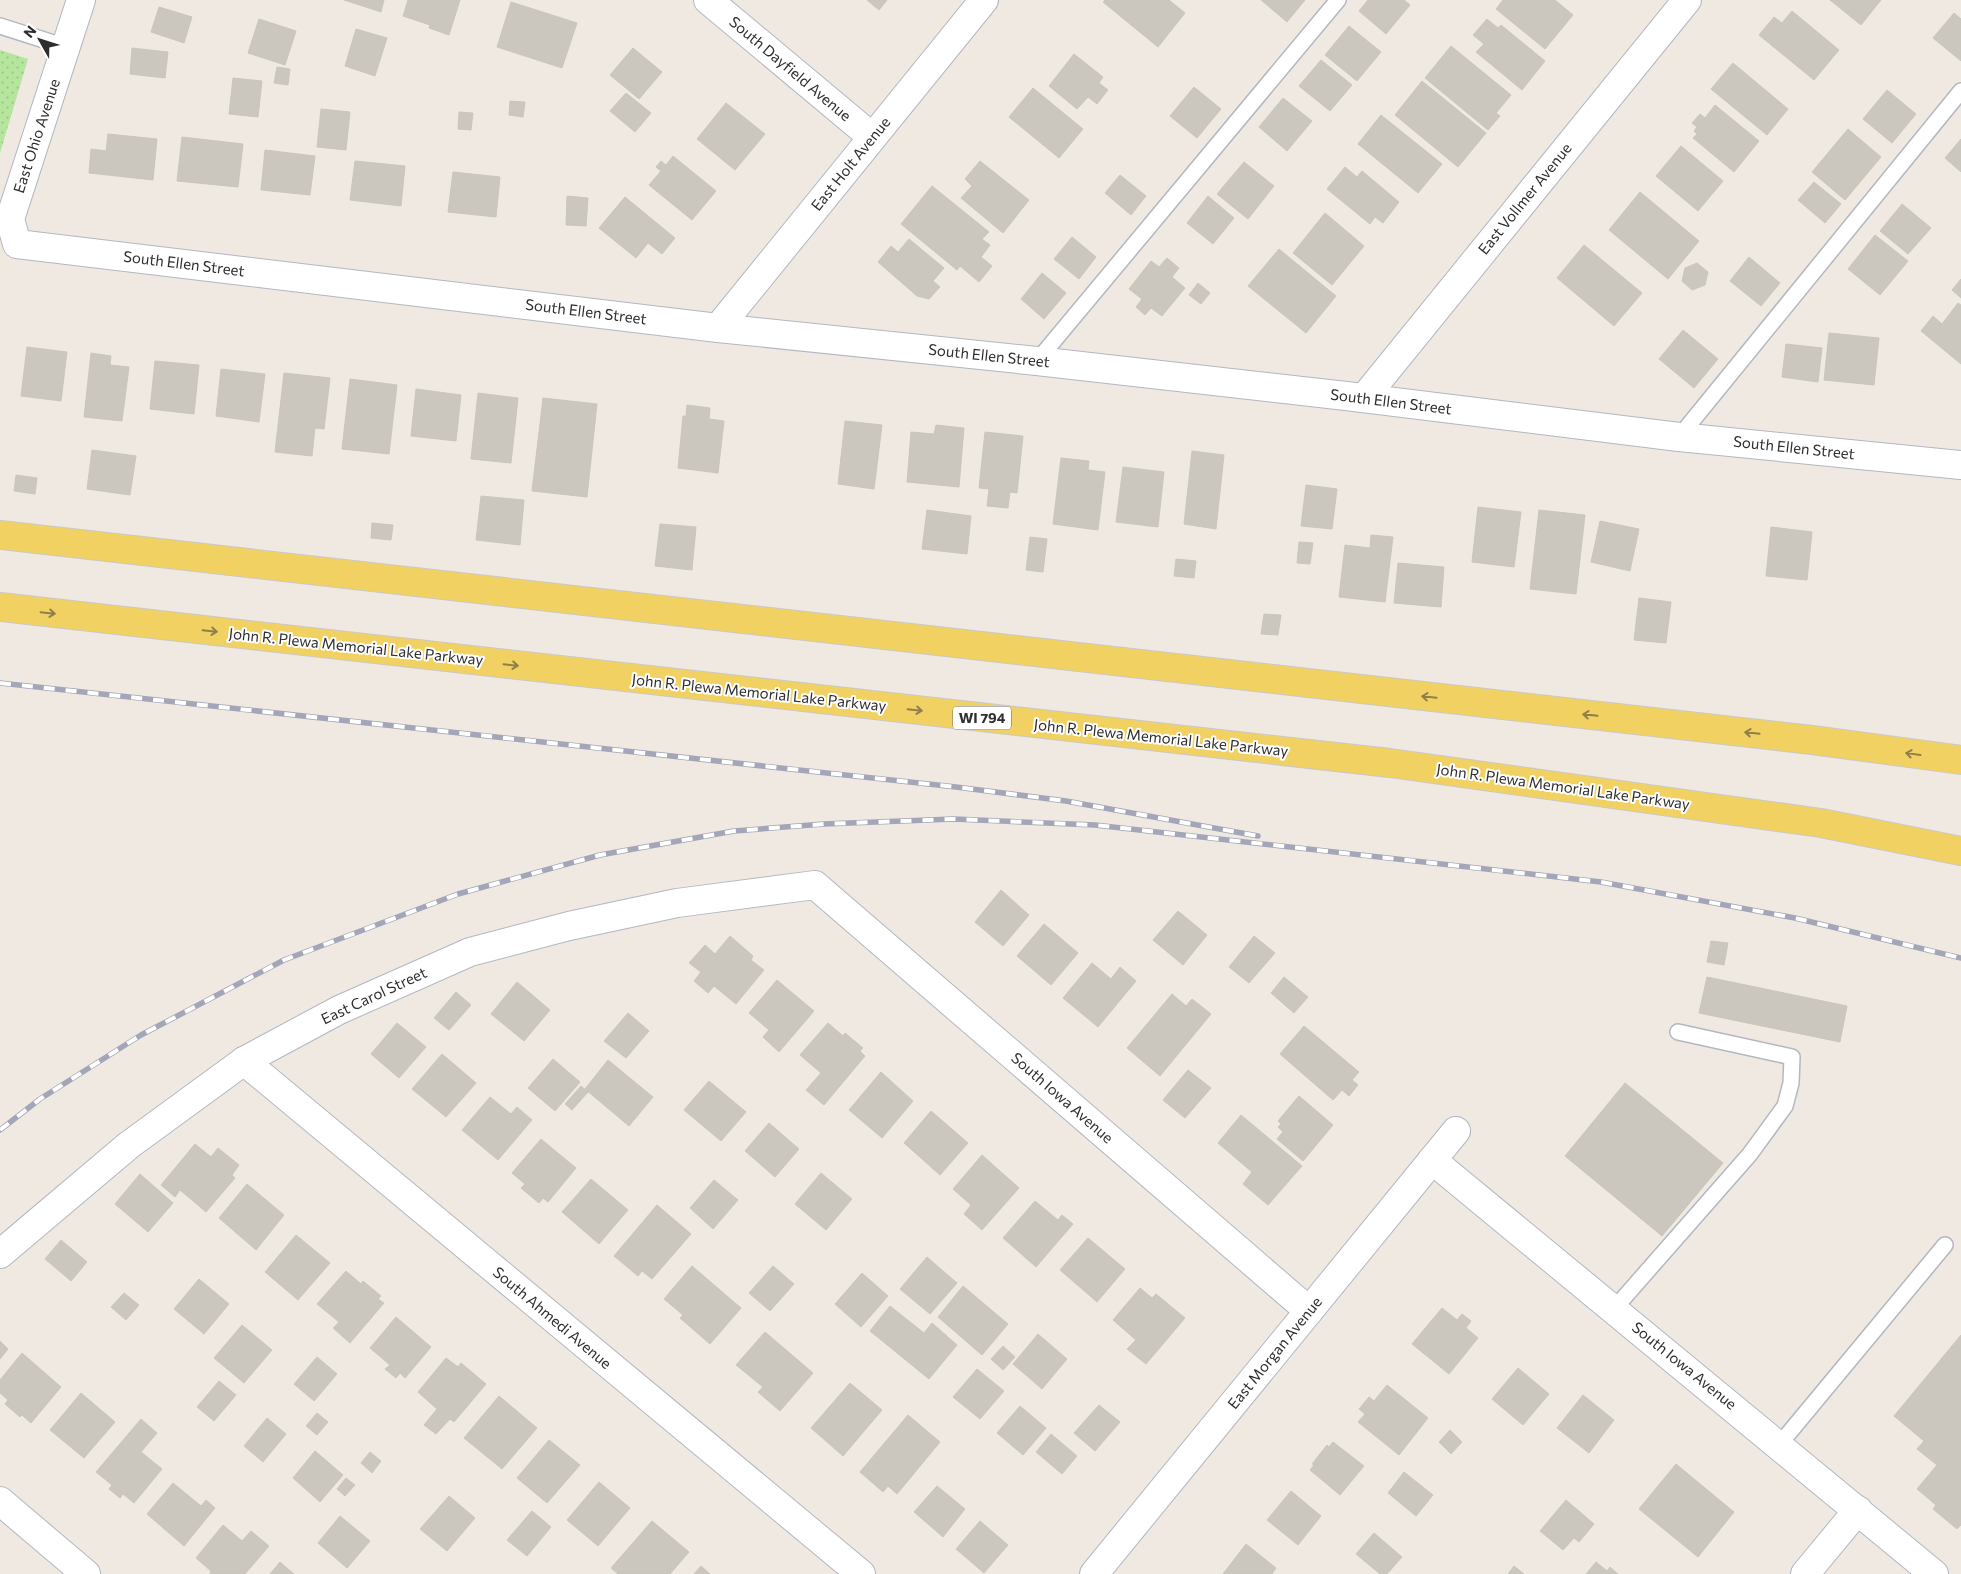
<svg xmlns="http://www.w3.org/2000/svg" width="1961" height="1574" font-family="Commissioner,sans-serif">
  <defs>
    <pattern id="park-dots" width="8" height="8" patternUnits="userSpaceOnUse" patternTransform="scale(1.25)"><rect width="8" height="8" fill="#b6e59e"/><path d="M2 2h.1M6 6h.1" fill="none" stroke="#9dc588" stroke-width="1.8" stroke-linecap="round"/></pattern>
  </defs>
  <rect width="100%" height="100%" fill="#efe9e1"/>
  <path fill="url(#park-dots)" d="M0,50L28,59L0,153Z"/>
  <g fill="#cbc7bf" stroke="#cbc5ba">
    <path d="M344,0H384L381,12Z"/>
    <path d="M408,0H460L449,35L429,28L430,25L403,16Z"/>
    <path d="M867,0H887L879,10Z"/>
    <path d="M1105,0H1169L1185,13L1158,47L1103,2Z"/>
    <path d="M1261,0H1305L1287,22Z"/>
    <path d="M1368,0H1404L1410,5L1386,34L1359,11Z"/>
    <path d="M1503,0H1555L1573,15L1545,49L1496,9Z"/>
    <path d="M1830,0H1881L1861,25Z"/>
    <path d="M511,2L577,23L562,68L497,47Z"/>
    <path d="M159,7L192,17L184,43L151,32Z"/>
    <path d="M1792,11L1839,50L1814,80L1759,35L1774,17L1782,23Z"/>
    <path d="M1954,13L1961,19V61L1933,38Z"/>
    <path d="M259,19L296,31L285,65L248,53Z"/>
    <path d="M1487,19L1498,28L1501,25L1545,61L1522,90L1476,52L1484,44L1473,35Z"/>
    <path d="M1349,26L1381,52L1357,81L1325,55Z"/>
    <path d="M356,29L387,38L375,76L345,66Z"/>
    <path d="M1451,46L1511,95L1496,113L1500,116L1488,130L1425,78Z"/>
    <path d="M132,48L168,52L165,78L130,74Z"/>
    <path d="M633,48L662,72L639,99L610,75Z"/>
    <path d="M1074,54L1103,77L1099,83L1108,90L1097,104L1088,97L1077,109L1049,86Z"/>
    <path d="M1321,60L1352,85L1330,111L1299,86Z"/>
    <path d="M1733,63L1788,109L1767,135L1711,89Z"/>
    <path d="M277,67L290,69L288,85L274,83Z"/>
    <path d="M233,78L262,81L258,117L229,114Z"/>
    <path d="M1422,81L1486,133L1458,167L1395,115Z"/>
    <path d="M1194,87L1221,109L1197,138L1170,116Z"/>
    <path d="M1033,88L1083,129L1059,158L1009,117Z"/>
    <path d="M1887,90L1916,114L1892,143L1863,119Z"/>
    <path d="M626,93L651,113L635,132L610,111Z"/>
    <path d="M1283,98L1312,121L1287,151L1259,127Z"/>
    <path d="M510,101L525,102L523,117L509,115Z"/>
    <path d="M726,103L765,134L735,170L697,139Z"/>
    <path d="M1715,105L1759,141L1734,172L1693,138L1697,134L1694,131L1697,127L1692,123L1700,114L1705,118Z"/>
    <path d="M321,109L350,112L346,150L317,147Z"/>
    <path d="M459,112L473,113L471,130L458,129Z"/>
    <path d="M1381,115L1442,164L1418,193L1358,144Z"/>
    <path d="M1848,129L1881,157L1845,200L1812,172Z"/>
    <path d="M108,134L157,139L153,180L89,173L91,149L106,151Z"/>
    <path d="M182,137L243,144L238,187L177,181Z"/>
    <path d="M1961,139V172L1945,158Z"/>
    <path d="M1681,146L1723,181L1698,211L1656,176Z"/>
    <path d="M265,150L315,156L310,195L261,190Z"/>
    <path d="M673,156L716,191L692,220L649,185L661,171L656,167L661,161L666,165Z"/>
    <path d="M355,161L405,166L401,206L350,200Z"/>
    <path d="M980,161L1029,200L1003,233L961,198L972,186L965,179Z"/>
    <path d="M1244,162L1274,186L1248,219L1217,194Z"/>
    <path d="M1345,167L1357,177L1362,171L1399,202L1383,223L1375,217L1370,224L1327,189Z"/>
    <path d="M453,172L500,177L496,217L448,212Z"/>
    <path d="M1120,175L1146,196L1131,215L1105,193Z"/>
    <path d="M1814,182L1841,204L1825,223L1798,200Z"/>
    <path d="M932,186L989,232L982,239L990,245L981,257L992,266L979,282L960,266L957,270L901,224Z"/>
    <path d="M1640,192L1699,241L1668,279L1609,230Z"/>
    <path d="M567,196L588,198L586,226L566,225Z"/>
    <path d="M1208,196L1234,218L1213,244L1187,223Z"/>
    <path d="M625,197L675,238L662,254L648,243L636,258L599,228Z"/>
    <path d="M1902,204L1931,228L1908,254L1880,231Z"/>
    <path d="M1325,213L1364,246L1332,285L1293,253Z"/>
    <path d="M1875,235L1908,261L1880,295L1848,269Z"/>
    <path d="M1072,237L1096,257L1079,279L1054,259Z"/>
    <path d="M909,239L944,268L933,281L940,287L929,299L917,296L878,262L891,246L898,252Z"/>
    <path d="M1584,245L1642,293L1614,326L1557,278Z"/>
    <path d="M1279,249L1336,296L1306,333L1248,286Z"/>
    <path d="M1749,257L1780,283L1761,306L1730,281Z"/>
    <path d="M1167,258L1179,268L1172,277L1185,288L1162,316L1151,308L1145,315L1136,307L1142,299L1129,289L1151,261L1159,267Z"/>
    <path d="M1697,263L1708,272L1705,285L1692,290L1682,281L1685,268Z"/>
    <path d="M1042,273L1066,293L1044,319L1021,299Z"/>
    <path d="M1961,279V298L1952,290Z"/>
    <path d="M1198,283L1210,293L1201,304L1189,295Z"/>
    <path d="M1958,303L1961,305V364L1921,331L1933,316L1942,324Z"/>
    <path d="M1683,330L1718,359L1694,388L1659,359Z"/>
    <path d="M1829,333L1879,338L1874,385L1824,380Z"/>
    <path d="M1786,344L1822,348L1818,382L1782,377Z"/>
    <path d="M27,347L67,352L61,401L21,396Z"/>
    <path d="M91,353L111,356L110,365L129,367L122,421L84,417Z"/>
    <path d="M155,361L199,365L194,414L150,409Z"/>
    <path d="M221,369L265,374L259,422L216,416Z"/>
    <path d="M284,373L330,378L324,429L315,428L312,456L275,452Z"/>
    <path d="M350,379L397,385L389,454L342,449Z"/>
    <path d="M416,389L461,395L456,441L411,436Z"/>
    <path d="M478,393L518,398L511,463L471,459Z"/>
    <path d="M543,398L597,404L587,497L532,491Z"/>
    <path d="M687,405L710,408L709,419L724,421L718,473L678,468L683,416H686Z"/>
    <path d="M845,421L882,425L874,489L838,484Z"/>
    <path d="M936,425L964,428L959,487L907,482L911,432L934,434Z"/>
    <path d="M985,432L1023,436L1017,493L1010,492L1008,508L987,506L989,489L979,488Z"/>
    <path d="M92,450L136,456L130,495L87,489Z"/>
    <path d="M1192,451L1224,455L1216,529L1184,524Z"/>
    <path d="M1061,458L1089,461L1088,470L1105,472L1098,530L1053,524Z"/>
    <path d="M1123,467L1164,472L1158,527L1116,522Z"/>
    <path d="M16,475L37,478L35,494L14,491Z"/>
    <path d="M1306,485L1337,489L1332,529L1301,526Z"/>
    <path d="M481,496L524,500L520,545L476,540Z"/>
    <path d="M1478,507L1521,512L1514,567L1472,562Z"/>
    <path d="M927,510L971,516L967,554L922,549Z"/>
    <path d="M1539,510L1585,515L1576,594L1530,589Z"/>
    <path d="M1600,521L1639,529L1630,571L1591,562Z"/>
    <path d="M372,523L393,525L391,540L371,538Z"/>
    <path d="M660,524L696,527L692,570L655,566Z"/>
    <path d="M1771,527L1812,532L1807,580L1766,576Z"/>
    <path d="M1371,535L1393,537L1385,602L1339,597L1345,545L1370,548Z"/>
    <path d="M1030,537L1047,539L1043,572L1026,570Z"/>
    <path d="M1299,542L1313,543L1310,564L1297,563Z"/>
    <path d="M1176,559L1196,561L1194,578L1174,576Z"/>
    <path d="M1398,563L1444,567L1441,607L1394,603Z"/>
    <path d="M1639,598L1671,602L1666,643L1634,640Z"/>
    <path d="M1264,614L1281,615L1278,635L1261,634Z"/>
    <path d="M1001,890L1029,915L1003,946L975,922Z"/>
    <path d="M1178,911L1207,935L1183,965L1153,940Z"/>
    <path d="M1044,924L1078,953L1051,985L1017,956Z"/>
    <path d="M730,936L753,956L751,960L764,970L736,1004L714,986L708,993L694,981L701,972L689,963L705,945L715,954Z"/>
    <path d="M1254,936L1275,953L1249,983L1229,967Z"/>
    <path d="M1711,941L1728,943L1724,965L1707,962Z"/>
    <path d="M1092,963L1111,979L1120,967L1136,981L1098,1027L1063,998Z"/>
    <path d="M1284,977L1308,997L1294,1013L1271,993Z"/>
    <path d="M1707,977L1847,1006L1840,1042L1699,1013Z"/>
    <path d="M777,980L814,1011L779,1052L763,1037L769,1030L749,1013Z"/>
    <path d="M517,982L550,1010L524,1041L491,1014Z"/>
    <path d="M456,992L471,1005L449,1030L434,1018Z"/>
    <path d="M1172,994L1186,1006L1192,999L1211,1014L1160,1076L1127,1048Z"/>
    <path d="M628,1013L649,1031L626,1058L604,1041Z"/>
    <path d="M397,1023L426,1047L399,1078L371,1054Z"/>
    <path d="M828,1023L843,1036L845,1033L863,1048L860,1051L865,1056L824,1105L806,1090L821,1073L800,1055Z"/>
    <path d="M1304,1026L1359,1072L1352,1080L1358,1085L1349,1096L1342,1090L1333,1100L1280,1054Z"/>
    <path d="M442,1054L476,1083L446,1117L412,1089Z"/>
    <path d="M553,1059L580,1082L555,1111L528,1088Z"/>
    <path d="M608,1060L653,1097L629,1126L585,1089Z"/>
    <path d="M1188,1070L1211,1088L1185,1118L1163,1100Z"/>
    <path d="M881,1072L913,1101L882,1138L849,1110Z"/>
    <path d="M709,1081L746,1112L721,1141L684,1110Z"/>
    <path d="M1625,1083L1723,1163L1662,1236L1565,1156Z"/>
    <path d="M581,1086L588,1092L572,1110L565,1104Z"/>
    <path d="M1299,1096L1333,1125L1303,1161L1277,1139L1283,1132L1278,1127L1281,1124L1278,1121Z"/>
    <path d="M490,1097L511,1114L517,1107L532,1120L498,1160L462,1130Z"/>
    <path d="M931,1111L968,1143L940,1175L904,1143Z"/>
    <path d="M1241,1115L1302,1166L1268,1205L1243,1184L1252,1172L1218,1143Z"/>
    <path d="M769,1123L799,1149L775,1177L745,1151Z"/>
    <path d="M541,1139L576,1168L548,1202L543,1198L539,1203L521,1188L525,1184L512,1173Z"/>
    <path d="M195,1144L211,1157L218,1148L239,1165L232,1175L235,1178L206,1212L180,1190L175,1197L161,1185Z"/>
    <path d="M982,1155L1019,1188L982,1230L964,1214L971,1205L953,1189Z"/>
    <path d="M821,1173L852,1199L826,1230L795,1204Z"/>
    <path d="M140,1174L173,1203L148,1232L115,1204Z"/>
    <path d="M591,1179L628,1210L599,1244L562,1212Z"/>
    <path d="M714,1180L738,1200L713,1229L690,1208Z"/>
    <path d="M247,1184L284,1215L256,1250L219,1218Z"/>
    <path d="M1035,1201L1058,1220L1062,1215L1073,1224L1036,1267L1003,1238Z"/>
    <path d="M657,1205L691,1234L652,1279L642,1271L638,1276L614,1256Z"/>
    <path d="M296,1235L330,1263L298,1300L265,1272Z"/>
    <path d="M1088,1238L1125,1269L1097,1302L1060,1270Z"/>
    <path d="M61,1240L87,1262L71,1281L45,1259Z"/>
    <path d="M927,1257L957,1283L930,1314L900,1289Z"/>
    <path d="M692,1266L741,1308L710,1344L680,1318L683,1315L664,1299Z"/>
    <path d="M773,1266L794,1284L770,1311L749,1293Z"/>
    <path d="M346,1271L361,1284L363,1281L381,1296L378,1299L384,1303L350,1343L333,1328L339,1322L317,1304Z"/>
    <path d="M862,1273L888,1296L861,1327L835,1304Z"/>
    <path d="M199,1279L229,1304L204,1334L174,1309Z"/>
    <path d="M963,1286L1008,1324L982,1355L938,1317Z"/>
    <path d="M1140,1288L1152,1298L1156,1294L1185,1318L1146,1364L1127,1349L1136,1340L1113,1320Z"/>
    <path d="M124,1293L139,1305L126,1320L111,1307Z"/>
    <path d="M890,1306L924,1333L932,1323L957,1345L929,1379L870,1331Z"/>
    <path d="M1442,1308L1457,1320L1462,1314L1471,1321L1466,1328L1478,1338L1449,1374L1412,1344Z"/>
    <path d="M396,1317L431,1347L405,1378L400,1373L396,1378L385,1369L390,1365L370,1348Z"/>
    <path d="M242,1325L272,1350L244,1383L214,1358Z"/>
    <path d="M765,1332L813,1373L780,1411L758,1392L763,1387L736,1365Z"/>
    <path d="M1038,1334L1067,1359L1042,1389L1013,1364Z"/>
    <path d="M1961,1335V1525L1957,1529L1933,1509L1936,1505L1917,1489L1937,1465L1917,1449L1924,1441L1894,1416Z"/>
    <path d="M0,1341L8,1349L0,1359Z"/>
    <path d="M1003,1346L1015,1357L1003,1370L991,1359Z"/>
    <path d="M22,1353L61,1387L31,1423L22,1415L20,1417L5,1404L8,1400L0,1393V1380Z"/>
    <path d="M317,1357L337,1374L314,1401L294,1384Z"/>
    <path d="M446,1358L458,1367L461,1363L486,1384L454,1422L450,1419L436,1434L424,1425L437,1409L418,1392Z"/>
    <path d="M1518,1368L1549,1394L1523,1425L1492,1399Z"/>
    <path d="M977,1369L1004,1391L980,1419L953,1397Z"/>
    <path d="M219,1381L236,1395L214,1421L197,1407Z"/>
    <path d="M850,1383L882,1410L843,1456L811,1428Z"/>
    <path d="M1387,1385L1428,1418L1399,1455L1358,1422L1365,1414L1359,1409L1369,1397L1374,1401Z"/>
    <path d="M81,1393L115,1422L84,1458L50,1430Z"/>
    <path d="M1583,1395L1614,1420L1589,1453L1557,1428Z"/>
    <path d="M499,1396L537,1428L502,1469L464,1438Z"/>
    <path d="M1099,1405L1120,1422L1095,1451L1074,1433Z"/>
    <path d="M1020,1406L1046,1428L1023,1455L997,1433Z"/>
    <path d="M317,1413L328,1422L317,1435L306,1426Z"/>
    <path d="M908,1415L940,1442L897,1494L888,1486L883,1492L860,1472Z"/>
    <path d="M267,1418L286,1434L263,1462L244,1446Z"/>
    <path d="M141,1419L157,1433L141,1452L162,1469L134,1503L123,1494L120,1498L109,1489L112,1485L96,1472Z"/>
    <path d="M1450,1430L1462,1442L1451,1454L1439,1442Z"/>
    <path d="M1051,1434L1077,1456L1062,1474L1036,1452Z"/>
    <path d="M549,1440L580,1465L547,1503L517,1478Z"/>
    <path d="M1333,1442L1364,1466L1340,1495L1310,1470L1314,1465L1312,1464L1327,1445L1329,1447Z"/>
    <path d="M315,1451L343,1475L320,1502L293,1478Z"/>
    <path d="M370,1452L381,1461L372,1473L361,1463Z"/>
    <path d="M1676,1464L1734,1512L1698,1557L1639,1509Z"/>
    <path d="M1404,1472L1433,1495L1416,1516L1388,1493Z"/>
    <path d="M346,1478L355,1485L345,1496L337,1489Z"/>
    <path d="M599,1482L630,1508L598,1546L567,1520Z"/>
    <path d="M173,1483L201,1506L206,1500L215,1508L184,1546L147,1514Z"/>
    <path d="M937,1486L965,1509L943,1537L914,1512Z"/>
    <path d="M1291,1491L1321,1516L1298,1545L1267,1520Z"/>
    <path d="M449,1496L475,1518L447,1551L420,1529Z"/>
    <path d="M1566,1500L1594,1524L1579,1542L1574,1538L1563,1550L1540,1531Z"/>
    <path d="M532,1511L551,1527L527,1556L507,1540Z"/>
    <path d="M340,1516L370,1541L347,1568L318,1543Z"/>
    <path d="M652,1521L689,1552L670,1574H618L611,1568Z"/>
    <path d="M980,1521L1008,1545L984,1573L956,1549Z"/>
    <path d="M223,1525L242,1541L251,1531L269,1546L245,1574H210L211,1571L196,1558Z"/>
    <path d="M1374,1533L1402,1557L1387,1574H1380L1356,1554Z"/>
    <path d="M1246,1544L1276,1568L1272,1574H1223Z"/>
    <path d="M280,1562L294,1574H270Z"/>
    <path d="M1596,1562L1607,1571L1610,1567L1618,1574H1586Z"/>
    <path d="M701,1566L710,1574H694Z"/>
    <path d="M1514,1566L1524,1574H1508Z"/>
  </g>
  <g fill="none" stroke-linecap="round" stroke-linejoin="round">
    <defs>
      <g id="lane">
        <path d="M0,26L66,47"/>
        <path d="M1037,361L1338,0"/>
        <path d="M1679,437L1961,91"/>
        <path d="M1614,1309L1750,1154L1785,1106L1791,1083L1792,1057L1678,1032"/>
        <path d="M1779,1445L1945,1245"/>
      </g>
      <g id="street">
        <path d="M81,0L10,219L17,244L718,328L1037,361L1346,396L1679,437L1961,465"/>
        <path d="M708,0L872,137"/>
        <path d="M718,328L984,0"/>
        <path d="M1364,398L1687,0"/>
        <path d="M244,1061L861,1574"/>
        <path d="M1432,1160L1934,1574"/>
        <path d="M0,1254L129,1145L244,1061L339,1010L470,952L569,926L677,903L815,885L1309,1311"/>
        <path d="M0,1501L86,1574"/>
        <path d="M1094,1574L1456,1131"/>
        <path d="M1805,1574L1858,1510"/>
      </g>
      <g id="primary">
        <path d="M0,535L1812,740L1961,760"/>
        <path d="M0,607L1390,763L1821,823L1961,851"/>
      </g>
    </defs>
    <use href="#lane" stroke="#b4b7c1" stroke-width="18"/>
    <use href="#street" stroke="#b4b7c1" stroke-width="30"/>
    <use href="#primary" stroke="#c9c9c9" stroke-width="30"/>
    <use href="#lane" stroke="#fff" stroke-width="15"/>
    <use href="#street" stroke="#fff" stroke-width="28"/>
    <use href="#primary" stroke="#f2d163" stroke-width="28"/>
    <defs>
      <g id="rail">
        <path d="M0,683L956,787L1066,801L1258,836"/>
        <path d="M0,1130L40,1099L141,1035L284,960L458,894L600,855L734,831L824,824L954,819L1095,825L1601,882L1795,918L1961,958"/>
      </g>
    </defs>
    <use href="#rail" stroke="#a3a6b8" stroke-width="5.5"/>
    <use href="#rail" stroke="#fff" stroke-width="4" stroke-dasharray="11" stroke-linecap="butt"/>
  </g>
  <defs><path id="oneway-shaft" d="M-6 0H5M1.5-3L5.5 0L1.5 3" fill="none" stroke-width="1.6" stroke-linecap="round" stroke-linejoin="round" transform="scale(1.25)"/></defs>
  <g stroke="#908048">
    <use href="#oneway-shaft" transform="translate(48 613) rotate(6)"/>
    <use href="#oneway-shaft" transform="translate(210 631) rotate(6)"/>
    <use href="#oneway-shaft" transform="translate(511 665) rotate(6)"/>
    <use href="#oneway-shaft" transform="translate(1429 697) rotate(-174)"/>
    <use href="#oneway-shaft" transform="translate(915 710) rotate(6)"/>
    <use href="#oneway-shaft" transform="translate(1590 715) rotate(-174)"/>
    <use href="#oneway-shaft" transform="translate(1752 733) rotate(-174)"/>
    <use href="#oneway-shaft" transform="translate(1913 754) rotate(-172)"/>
  </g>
  <g text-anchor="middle" stroke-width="4" stroke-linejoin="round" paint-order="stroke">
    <rect fill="#fff" stroke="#6d6d6d" stroke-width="1" x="953" y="706.5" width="58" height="23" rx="4"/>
    <g font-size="14" font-weight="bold" fill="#2e2e2e">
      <text x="982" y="723">WI 794</text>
    </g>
    <g font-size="15" fill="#2e2e2e" stroke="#fff">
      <text transform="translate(790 69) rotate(40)" y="5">South Dayfield Avenue</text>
      <text transform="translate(37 136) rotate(-72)" y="5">East Ohio Avenue</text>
      <text transform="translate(851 164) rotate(-51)" y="5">East Holt Avenue</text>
      <text transform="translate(1525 199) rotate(-51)" y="5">East Vollmer Avenue</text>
      <text transform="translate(184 264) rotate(7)" y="5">South Ellen Street</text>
      <text transform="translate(586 312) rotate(7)" y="5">South Ellen Street</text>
      <text transform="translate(989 356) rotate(6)" y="5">South Ellen Street</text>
      <text transform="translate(1391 402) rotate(7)" y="5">South Ellen Street</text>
      <text transform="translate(1794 448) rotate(6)" y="5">South Ellen Street</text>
      <text transform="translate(356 647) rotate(6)" y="5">John R. Plewa Memorial Lake Parkway</text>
      <text transform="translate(759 693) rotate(6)" y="5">John R. Plewa Memorial Lake Parkway</text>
      <text transform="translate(1161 738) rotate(6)" y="5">John R. Plewa Memorial Lake Parkway</text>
      <text transform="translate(1563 787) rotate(8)" y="5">John R. Plewa Memorial Lake Parkway</text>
      <text transform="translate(374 996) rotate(-25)" y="5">East Carol Street</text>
      <text transform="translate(1062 1098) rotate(41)" y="5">South Iowa Avenue</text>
      <text transform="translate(552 1318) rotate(40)" y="5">South Ahmedi Avenue</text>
      <text transform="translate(1275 1353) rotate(-51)" y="5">East Morgan Avenue</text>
      <text transform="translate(1684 1366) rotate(39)" y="5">South Iowa Avenue</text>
    </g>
  </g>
  <g transform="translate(40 40) rotate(309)" stroke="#ffffff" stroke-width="4" paint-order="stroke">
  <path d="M0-4L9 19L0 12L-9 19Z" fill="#2e2e2e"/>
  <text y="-8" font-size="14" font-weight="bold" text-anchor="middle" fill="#2e2e2e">N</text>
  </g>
</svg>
